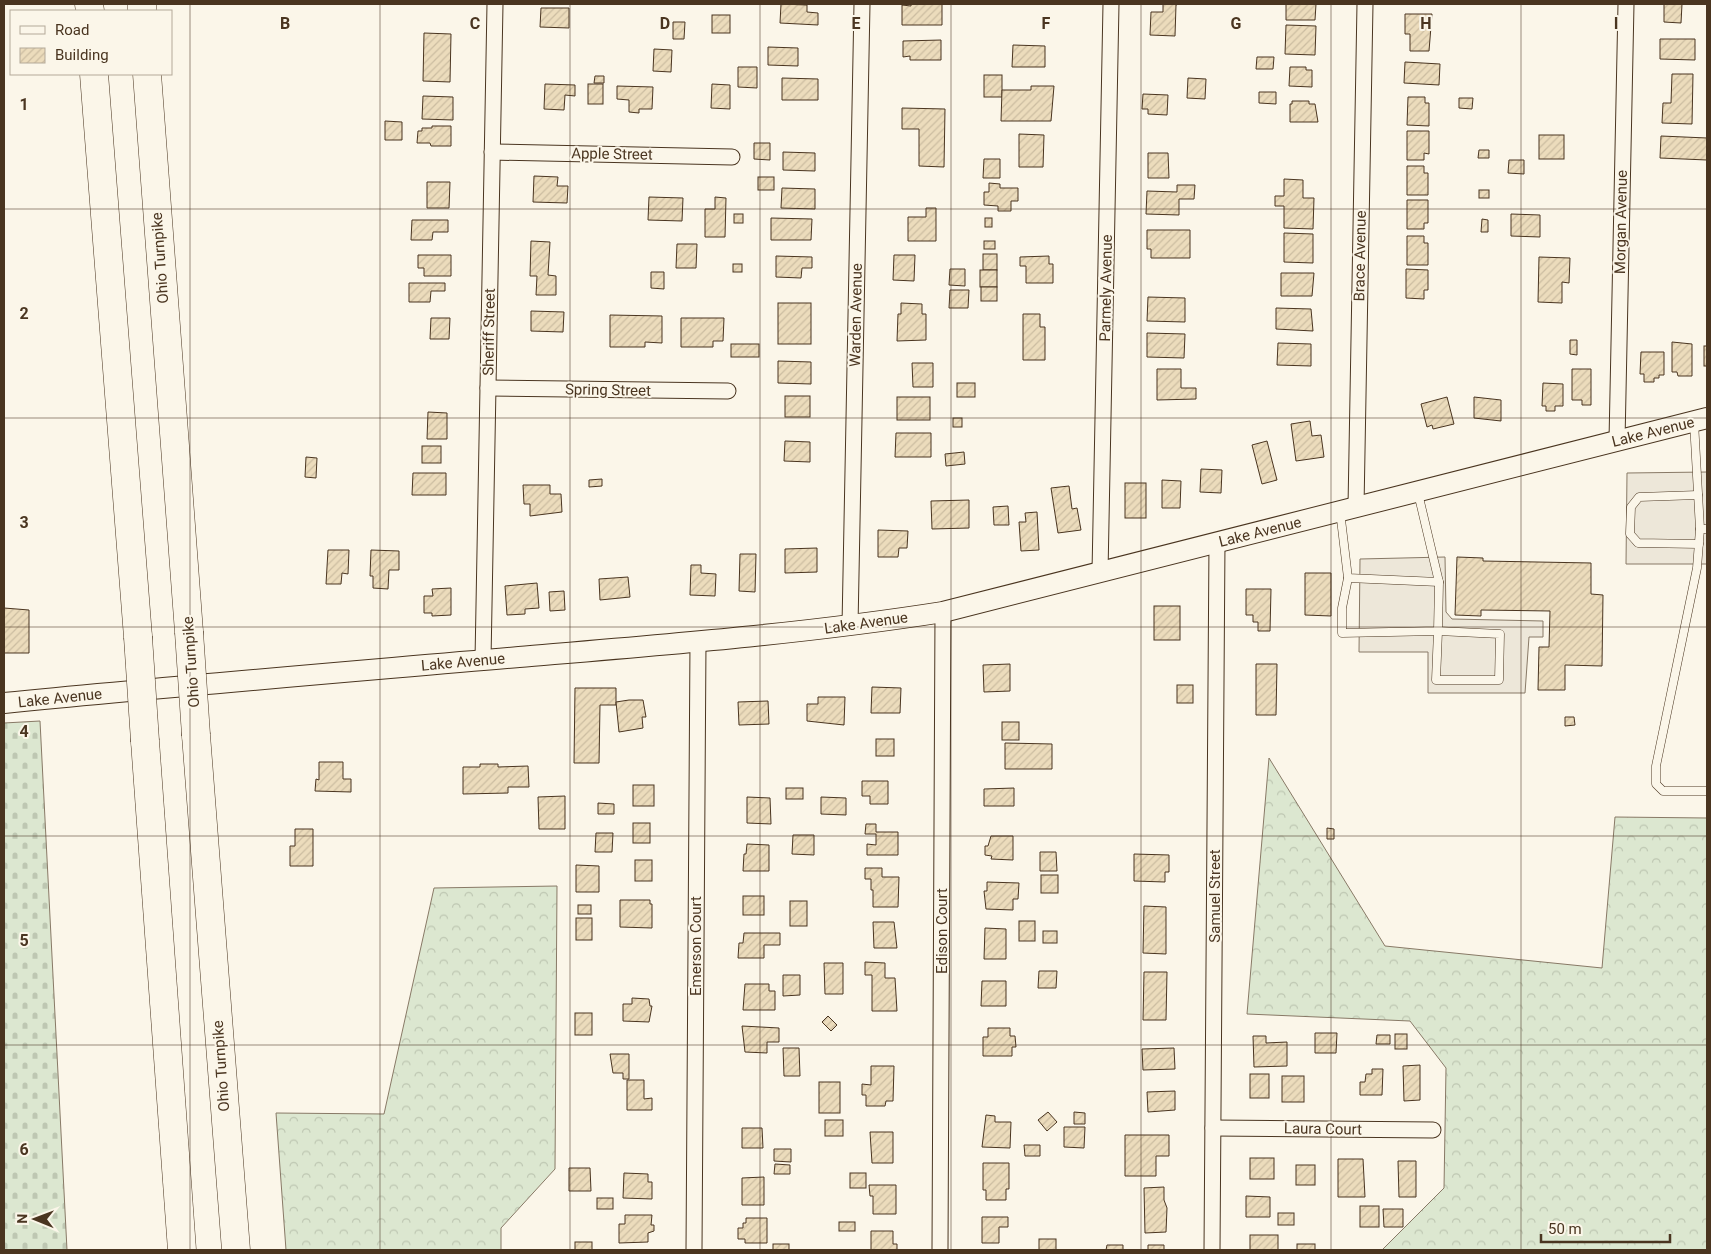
<svg xmlns="http://www.w3.org/2000/svg" width="1711" height="1254" font-family="Roboto,sans-serif">
  <defs>
    <pattern id="forest-crowns" width="20" height="18" patternUnits="userSpaceOnUse" patternTransform="scale(1.25)"><rect width="20" height="18" fill="#dce7d0"/><path d="M2 6a3 3 0 1 1 6 0M12 15a3 3 0 1 1 6 0" fill="none" stroke="#bec7b2"/></pattern>
    <pattern id="cemetery-stones" width="16" height="16" patternUnits="userSpaceOnUse" patternTransform="scale(1.25)"><rect width="16" height="16" fill="#dce7d0"/><path d="M2 7V4a2 2 0 0 1 4 0v3zM10 15v-3a2 2 0 0 1 4 0v3z" fill="#bec7b2"/></pattern>
    <pattern id="building-hatch" width="6" height="6" patternUnits="userSpaceOnUse" patternTransform="scale(1.25)"><rect width="6" height="6" fill="#ecdcbc"/><path d="M-1 1l2-2M0 6l6-6M5 7l2-2" fill="none" stroke="#ccbda1"/></pattern>
  </defs>
  <rect width="100%" height="100%" fill="#fbf6e9"/>
  <g fill="url(#forest-crowns)" stroke="#887966">
    <path d="M1269,758L1385,946L1602,968L1615,817L1707,818V1250H1382L1444,1188L1446,1068L1410,1021L1247,1014Z"/>
    <path d="M557,886L555,1169L501,1228V1250H286L276,1113L384,1114L434,888Z"/>
  </g>
  <path fill="url(#cemetery-stones)" stroke="#887966" d="M40,721L67,1250H4V723Z"/>
  <g fill="#ede7d9" stroke="#887966">
    <path d="M1707,472V564H1626L1627,473Z"/>
    <path d="M1445,557L1446,612L1452,619L1543,621V637H1529L1525,693H1428V652H1359L1360,559Z"/>
  </g>
  <g fill="url(#building-hatch)" stroke="#4a3520">
    <path d="M781,4L807,5V12L818,13V25L780,23Z"/>
    <path d="M911,4H942V25H902V5L911,6Z"/>
    <path d="M1163,4H1179L1176,5L1175,36L1150,35L1151,12H1163Z"/>
    <path d="M1286,4H1316L1315,20H1286Z"/>
    <path d="M1664,4H1682L1681,23L1664,22Z"/>
    <path d="M541,8H569V28L540,27Z"/>
    <path d="M1405,14H1432L1429,51H1410V34H1405Z"/>
    <rect x="712" y="15" width="18" height="18"/>
    <path d="M673,22H685L684,39H673Z"/>
    <path d="M1286,25L1316,26L1315,55L1285,54Z"/>
    <path d="M424,33L451,34L450,82L423,81Z"/>
    <path d="M1660,39H1695V60L1660,59Z"/>
    <path d="M941,40V60H910V56L903,57V41Z"/>
    <path d="M1013,45L1045,46V67H1012Z"/>
    <path d="M768,47L798,48V66L768,65Z"/>
    <path d="M654,49L672,50L671,72L653,71Z"/>
    <path d="M1257,57H1274L1273,69H1256Z"/>
    <path d="M1405,62L1440,64L1439,85L1404,83Z"/>
    <path d="M738,67H757V88L738,87Z"/>
    <path d="M1290,67H1306V70H1312V87L1289,86Z"/>
    <path d="M1672,74H1693L1692,124L1662,123L1663,103H1671Z"/>
    <rect x="984" y="75" width="18" height="22"/>
    <path d="M595,76H604V83H594Z"/>
    <path d="M782,78L818,79V100H782Z"/>
    <path d="M1188,78L1206,79L1205,99L1187,98Z"/>
    <path d="M545,84L575,85V96L565,95L564,110L544,109Z"/>
    <rect x="588" y="84" width="15" height="20"/>
    <path d="M712,84L730,85V109L711,108Z"/>
    <path d="M617,86L653,87L652,109H639V113L629,112V100L617,99Z"/>
    <path d="M1031,86H1054L1051,121H1001L1002,90H1031Z"/>
    <path d="M1259,92H1276V104L1259,103Z"/>
    <path d="M1143,94L1168,95L1167,115L1148,114V109H1142Z"/>
    <path d="M423,96L453,97V120L422,119Z"/>
    <path d="M1408,97H1425V103H1429V126L1407,125Z"/>
    <path d="M1459,98H1473L1472,109L1459,108Z"/>
    <path d="M1292,101H1309V104H1315L1318,122H1290V104H1292Z"/>
    <path d="M902,108L945,109L944,167L919,166V129H902Z"/>
    <path d="M385,121L402,122V140H385Z"/>
    <path d="M432,126H451V146H431L430,143H417L418,131H422V128H432Z"/>
    <path d="M1407,131H1429V154L1424,153V160H1407Z"/>
    <path d="M1019,134L1044,135L1043,167H1019Z"/>
    <rect x="1539" y="135" width="25" height="24"/>
    <path d="M1661,136L1707,138V160L1660,158Z"/>
    <path d="M754,143H770V160L754,159Z"/>
    <path d="M1479,150H1489V158H1478Z"/>
    <path d="M783,152L815,153V171L783,170Z"/>
    <path d="M1148,153H1168L1169,178H1148Z"/>
    <path d="M984,159H1000V178H983Z"/>
    <path d="M1509,160H1524V174L1508,173Z"/>
    <path d="M1407,166H1424V173H1428V195H1407Z"/>
    <path d="M534,176L558,177L557,186H568L567,203L533,202Z"/>
    <rect x="758" y="177" width="16" height="13"/>
    <path d="M1284,179L1303,180V198H1314L1313,229L1284,228V206H1275V196H1284Z"/>
    <path d="M427,182H450L449,208H427Z"/>
    <path d="M989,183L1000,184V188H1018V201H1011V211H998V206L984,205V192H989Z"/>
    <path d="M1177,185H1195L1194,199H1179V215L1146,214L1147,191L1177,192Z"/>
    <path d="M782,188L815,189V209L781,208Z"/>
    <rect x="1479" y="190" width="10" height="8"/>
    <path d="M649,197L683,198L682,221L648,220Z"/>
    <path d="M715,197L726,198L725,237H705V209H715Z"/>
    <path d="M1407,200H1428V223H1424V229H1407Z"/>
    <path d="M926,208H936V241H908V217H926Z"/>
    <rect x="734" y="214" width="9" height="9"/>
    <path d="M1511,214L1540,215V237L1511,236Z"/>
    <path d="M771,218L812,219L811,240H771Z"/>
    <rect x="985" y="218" width="7" height="9"/>
    <path d="M1482,219L1488,220V232H1481Z"/>
    <path d="M412,220H448V232H433L432,240H411Z"/>
    <path d="M1147,230H1190V258H1151V249H1147Z"/>
    <path d="M1284,233L1313,234V263L1284,262Z"/>
    <path d="M1407,236H1424V243H1428V265H1407Z"/>
    <path d="M531,241L550,242L548,275L556,276V295H536L537,276H530Z"/>
    <rect x="984" y="241" width="11" height="8"/>
    <path d="M677,244H697L696,268H676Z"/>
    <rect x="983" y="254" width="14" height="16"/>
    <path d="M418,255H451V276H424V268H418Z"/>
    <path d="M894,255H915L914,281L893,280Z"/>
    <path d="M776,256L812,257V268H802L801,278L776,277Z"/>
    <path d="M1049,256V264H1053V283H1026V266H1020V257Z"/>
    <path d="M1539,257L1570,258L1569,283L1562,282V303L1538,302Z"/>
    <rect x="733" y="264" width="9" height="8"/>
    <path d="M950,269H965V286L949,285Z"/>
    <path d="M1406,269L1428,270V290H1424V299L1406,298Z"/>
    <rect x="980" y="270" width="17" height="17"/>
    <path d="M651,272H664V289L651,288Z"/>
    <path d="M1281,273H1314L1312,296H1281Z"/>
    <path d="M409,283H445V291H431L430,302H409Z"/>
    <rect x="981" y="287" width="16" height="14"/>
    <path d="M950,290H969L968,308H949Z"/>
    <path d="M1148,297L1185,298V322L1147,321Z"/>
    <rect x="778" y="303" width="33" height="41"/>
    <path d="M901,303L922,304V314H926V340L897,341L898,314H901Z"/>
    <path d="M1276,308L1311,309L1313,331L1276,329Z"/>
    <path d="M531,311L564,312L563,332L531,331Z"/>
    <path d="M1023,314H1040V327H1045V360H1023Z"/>
    <path d="M610,315L662,316V343L645,342V347H610Z"/>
    <path d="M431,318H450L449,339H430Z"/>
    <path d="M681,318H724L723,341H713V347H681Z"/>
    <path d="M1147,333L1185,334L1184,358L1147,357Z"/>
    <path d="M1570,340H1577V355L1570,354Z"/>
    <path d="M1672,342L1692,344V376H1678L1677,372H1672Z"/>
    <path d="M1278,343L1311,344V366L1277,365Z"/>
    <rect x="731" y="344" width="28" height="13"/>
    <rect x="1704" y="346" width="3" height="20"/>
    <path d="M1641,352H1664V375H1659V378H1654V382H1644V374H1640Z"/>
    <path d="M778,361L811,362V384L778,383Z"/>
    <path d="M912,363H933V387H913Z"/>
    <path d="M1157,369H1181V388H1196V399L1157,400Z"/>
    <path d="M1572,369H1591V405H1582V400H1572Z"/>
    <rect x="957" y="383" width="18" height="14"/>
    <path d="M1543,383L1563,384V406H1555V411H1546V406H1542Z"/>
    <rect x="785" y="396" width="25" height="21"/>
    <rect x="897" y="397" width="33" height="23"/>
    <path d="M1447,397L1454,424L1433,429L1432,425L1427,427L1421,404Z"/>
    <path d="M1474,397L1501,400V421L1474,418Z"/>
    <path d="M428,412L447,413V439H427Z"/>
    <rect x="953" y="418" width="9" height="9"/>
    <path d="M1310,421L1312,436L1321,435L1324,457L1296,461L1291,424Z"/>
    <path d="M896,433H931V457H895Z"/>
    <path d="M785,441L810,442V462L784,461Z"/>
    <path d="M1267,441L1277,480L1262,484L1252,445Z"/>
    <rect x="422" y="446" width="19" height="17"/>
    <path d="M964,452L965,464L946,466L945,454Z"/>
    <path d="M306,457L317,458L316,478L305,477Z"/>
    <path d="M1201,469L1222,470L1221,493L1200,492Z"/>
    <path d="M413,473H446V495H412Z"/>
    <path d="M602,479V486L589,487V480Z"/>
    <path d="M1162,480L1181,481L1180,508H1162Z"/>
    <rect x="1125" y="483" width="21" height="35"/>
    <path d="M523,485H550V494H561L562,512L530,516V504H524Z"/>
    <path d="M1069,486L1072,509L1077,508L1081,530L1058,533L1051,488Z"/>
    <path d="M969,500V528L932,529L931,501Z"/>
    <path d="M1008,506L1009,525H994L993,507Z"/>
    <path d="M1037,512L1039,550L1021,551L1019,522H1026L1025,513Z"/>
    <path d="M878,530L908,531L907,548H899L898,557H878Z"/>
    <path d="M817,548V572L785,573V549Z"/>
    <path d="M328,550H349L348,574L342,573L341,584H326Z"/>
    <path d="M371,550L399,551V570H389L388,589L373,588V576H370Z"/>
    <path d="M740,554H756L755,592L739,591Z"/>
    <path d="M1457,557L1483,558V561L1591,563V594L1603,595L1602,666L1565,665V690H1538L1539,647H1549L1550,611L1481,610V616L1455,615Z"/>
    <path d="M691,565H701V573L716,574L715,596L690,595Z"/>
    <path d="M1305,573H1331V616L1305,615Z"/>
    <path d="M628,577L630,597L600,600L599,579Z"/>
    <path d="M537,583L539,608L525,609V614L507,615L505,586Z"/>
    <path d="M451,588V615L432,616V613H424V596H433L432,589Z"/>
    <path d="M1246,589H1271L1270,631H1258V622H1253V615H1246Z"/>
    <path d="M564,591L565,610L550,611L549,592Z"/>
    <rect x="1154" y="606" width="26" height="34"/>
    <path d="M4,608L29,610V653H4Z"/>
    <path d="M1010,664V691L984,692L983,665Z"/>
    <path d="M1256,664H1277L1276,715H1256Z"/>
    <rect x="1177" y="685" width="16" height="18"/>
    <path d="M872,687L901,688L900,713H871Z"/>
    <path d="M575,688H616V705H600L599,763H574Z"/>
    <path d="M818,697H845L844,725L807,721V704H818Z"/>
    <path d="M629,700H643L646,717H642L643,728L619,732L616,702Z"/>
    <path d="M768,701L769,724L739,725L738,702Z"/>
    <path d="M1565,717H1574L1575,725L1565,726Z"/>
    <rect x="1002" y="722" width="17" height="18"/>
    <rect x="876" y="739" width="18" height="17"/>
    <path d="M1005,743L1052,744V769H1005Z"/>
    <path d="M319,762H343V779H351V792L315,791L316,779L319,780Z"/>
    <path d="M480,764H498V767L528,766L529,787H508V793L463,794V767H480Z"/>
    <path d="M862,781H888V804H870V796H862Z"/>
    <rect x="633" y="785" width="21" height="21"/>
    <rect x="786" y="788" width="17" height="11"/>
    <path d="M1014,788V806H984V789Z"/>
    <path d="M565,796V829H539L538,797Z"/>
    <path d="M747,797L770,798L771,824L747,823Z"/>
    <path d="M821,797L846,798V815L821,814Z"/>
    <path d="M598,803L614,804V814H598Z"/>
    <rect x="633" y="823" width="17" height="20"/>
    <path d="M866,824H876V832H898V855H867V844L876,845V834H865Z"/>
    <path d="M1327,828L1334,829V839H1327Z"/>
    <path d="M295,829H313V866H290V846H295Z"/>
    <path d="M596,833H613L612,852H595Z"/>
    <path d="M793,835H814V855L792,854Z"/>
    <path d="M991,836H1013V860L991,859L992,856L985,855V846H988Z"/>
    <path d="M747,844L769,845V871H743L744,854H746Z"/>
    <path d="M1040,852H1056L1057,871H1040Z"/>
    <path d="M1134,854L1169,855V872H1165V882L1134,881Z"/>
    <rect x="635" y="860" width="17" height="21"/>
    <path d="M576,865L599,866V892H576Z"/>
    <path d="M865,868H882V877H899L898,907H873V890H871V879H865Z"/>
    <rect x="1041" y="875" width="17" height="18"/>
    <path d="M987,882L1019,883L1018,899H1013V910L986,909L984,891H987Z"/>
    <rect x="743" y="896" width="21" height="19"/>
    <path d="M620,900H650V904H652V928L620,927Z"/>
    <rect x="790" y="901" width="17" height="25"/>
    <rect x="578" y="905" width="13" height="9"/>
    <path d="M1144,906L1166,907V954L1143,953Z"/>
    <rect x="576" y="918" width="16" height="22"/>
    <rect x="1019" y="921" width="16" height="20"/>
    <path d="M873,922H894L897,948H874Z"/>
    <path d="M985,928L1006,929V959H984Z"/>
    <rect x="1043" y="931" width="14" height="12"/>
    <path d="M744,933H780V945H764V958H738L739,943H743Z"/>
    <path d="M865,962L885,963V978H895L897,1011H872V975H865Z"/>
    <path d="M824,963H843V994H825Z"/>
    <path d="M1039,971H1057L1056,988H1038Z"/>
    <path d="M1144,972H1167L1166,1020H1143Z"/>
    <path d="M783,975H800V995L783,996Z"/>
    <path d="M982,981H1006V1006H981Z"/>
    <path d="M745,984H769V991H775V1010H743Z"/>
    <path d="M632,998L649,999L650,1006H652L649,1022L623,1021V1004H632Z"/>
    <rect x="575" y="1013" width="17" height="22"/>
    <path d="M828,1016L837,1025L831,1031L822,1022Z"/>
    <path d="M742,1026L779,1028V1042H767V1053L745,1052Z"/>
    <path d="M988,1028H1010V1036H1015L1016,1047H1012V1056H983V1037H988Z"/>
    <path d="M1315,1033H1337L1336,1053H1315Z"/>
    <rect x="1395" y="1034" width="12" height="15"/>
    <path d="M1377,1035H1390V1044H1376Z"/>
    <path d="M1253,1036H1266V1043L1287,1042V1066L1254,1067Z"/>
    <path d="M783,1048H799L800,1076H784Z"/>
    <path d="M1174,1048L1175,1069L1143,1070L1142,1049Z"/>
    <path d="M610,1054H629V1079H623V1073H613Z"/>
    <path d="M1420,1065V1100L1404,1101L1403,1066Z"/>
    <path d="M871,1066H894L893,1101H886L885,1106H866V1095H862V1084L871,1085Z"/>
    <path d="M1372,1069H1383L1382,1095H1360V1082H1365L1366,1074H1372Z"/>
    <rect x="1250" y="1074" width="19" height="24"/>
    <rect x="1282" y="1076" width="22" height="26"/>
    <path d="M627,1080H644V1099L652,1098V1110H627Z"/>
    <rect x="819" y="1082" width="21" height="31"/>
    <path d="M1175,1091V1110L1148,1112L1147,1092Z"/>
    <path d="M1048,1112L1057,1122L1047,1131L1038,1120Z"/>
    <path d="M1074,1112L1085,1113V1124H1074Z"/>
    <path d="M986,1115L995,1116V1122H1011L1010,1148L982,1147Z"/>
    <rect x="825" y="1120" width="18" height="16"/>
    <path d="M1064,1127H1085L1084,1148L1064,1147Z"/>
    <path d="M742,1128H762L763,1148H742Z"/>
    <path d="M870,1132H893V1163H872Z"/>
    <path d="M1125,1135H1169V1156H1156V1176H1125Z"/>
    <path d="M1024,1145H1040V1156H1025Z"/>
    <path d="M774,1149H791V1162L774,1161Z"/>
    <rect x="1250" y="1158" width="24" height="21"/>
    <path d="M1338,1159H1363L1365,1197H1338Z"/>
    <path d="M1398,1161H1416V1197H1399Z"/>
    <path d="M983,1163H1009V1189H1006V1200H986V1190H983Z"/>
    <path d="M775,1164L790,1165V1174H774Z"/>
    <rect x="1296" y="1165" width="19" height="20"/>
    <path d="M569,1168H590L591,1191H569Z"/>
    <path d="M624,1173L648,1174V1182H652V1199L623,1198Z"/>
    <rect x="850" y="1173" width="16" height="15"/>
    <path d="M764,1177V1205H742V1178Z"/>
    <path d="M869,1185H896V1214H873V1196H870Z"/>
    <path d="M1164,1187V1200L1167,1208L1166,1232L1145,1233L1144,1188Z"/>
    <path d="M1246,1196L1270,1197V1217H1246Z"/>
    <rect x="597" y="1198" width="16" height="11"/>
    <rect x="1360" y="1206" width="19" height="21"/>
    <path d="M1383,1209H1403V1227H1384Z"/>
    <rect x="1278" y="1213" width="16" height="12"/>
    <path d="M625,1215H652L651,1225H654V1231L648,1233V1242L619,1243V1224H625Z"/>
    <path d="M982,1217H1008V1227H999V1243H982Z"/>
    <path d="M746,1218H767V1243H745V1239H738V1228H743V1223H746Z"/>
    <rect x="839" y="1222" width="16" height="9"/>
    <path d="M871,1231H893V1244H897V1250H871Z"/>
    <rect x="1250" y="1235" width="28" height="15"/>
    <rect x="1039" y="1239" width="17" height="11"/>
    <rect x="575" y="1242" width="17" height="8"/>
    <rect x="773" y="1244" width="16" height="6"/>
    <rect x="1297" y="1244" width="18" height="6"/>
    <path d="M1107,1245H1123V1250H1148V1245H1164V1250H1106Z"/>
  </g>
  <g fill="none" stroke-linecap="round" stroke-linejoin="round">
    <defs>
      <g id="service">
        <path d="M1694,422L1700,529H1707"/>
        <path d="M1698,495L1639,497L1631,507L1630,534L1638,543L1699,544"/>
        <path d="M1340,511L1348,578L1439,582L1418,493"/>
        <path d="M1700,529L1697,568L1656,766V784L1663,791H1707"/>
        <path d="M1348,578L1342,608V633L1438,631L1439,582"/>
        <path d="M1438,631L1500,634L1499,680H1436Z"/>
      </g>
      <g id="minor">
        <path d="M492,152L732,157"/>
        <path d="M488,388L728,391"/>
        <path d="M1617,441L1626,4"/>
        <path d="M1356,507L1365,4"/>
        <path d="M1100,573L1111,4"/>
        <path d="M850,626L862,4"/>
        <path d="M483,660L495,4"/>
        <path d="M1213,1128L1433,1130"/>
        <path d="M694,1250L698,642"/>
        <path d="M940,1250L943,612"/>
        <path d="M1212,1250L1217,542"/>
      </g>
      <path id="tertiary" d="M4,703C175,686 347,672 519,657C661,645 803,634 943,612L1707,418"/>
      <g id="motorway">
        <path d="M89,4L90,11"/>
        <path d="M142,4V11"/>
        <path d="M94,74L138,637"/>
        <path d="M147,74L189,632"/>
        <path d="M196,735L236,1250"/>
        <path d="M145,741L182,1250"/>
      </g>
    </defs>
    <use href="#service" stroke="#4a3520" stroke-width="9"/>
    <use href="#minor" stroke="#4a3520" stroke-width="17"/>
    <use href="#tertiary" stroke="#4a3520" stroke-width="22"/>
    <use href="#motorway" stroke="#4a3520" stroke-width="29"/>
    <use href="#service" stroke="#fbf6e9" stroke-width="8"/>
    <use href="#minor" stroke="#fbf6e9" stroke-width="15"/>
    <use href="#tertiary" stroke="#fbf6e9" stroke-width="20"/>
    <use href="#motorway" stroke="#fbf6e9" stroke-width="28"/>
    <defs>
      <g id="motorway-bridge">
        <path d="M189,632L196,735"/>
        <path d="M138,637L145,741"/>
      </g>
    </defs>
    <use href="#motorway-bridge" stroke="#4a3520" stroke-width="29" stroke-linecap="butt"/>
    <use href="#motorway-bridge" stroke="#fbf6e9" stroke-width="28"/>
  </g>
  <path fill="none" stroke="#4a3520" stroke-width="1" stroke-opacity="0.55" d="M190,4V1250M380,4V1250M570,4V1250M760,4V1250M951,4V1250M1141,4V1250M1331,4V1250M1521,4V1250M4,209H1707M4,418H1707M4,627H1707M4,836H1707M4,1045H1707"/>
  <g text-anchor="middle" stroke-width="4" stroke-linejoin="round" paint-order="stroke">
    <g font-size="15" fill="#4a3520" stroke="#fbf6e9">
      <text transform="translate(612 154) rotate(1)" y="5">Apple Street</text>
      <text transform="translate(1621 222) rotate(-89)" y="5">Morgan Avenue</text>
      <text transform="translate(1360 256) rotate(-89)" y="5">Brace Avenue</text>
      <text transform="translate(160 258) rotate(-94)" y="5">Ohio Turnpike</text>
      <text transform="translate(1106 288) rotate(-89)" y="5">Parmely Avenue</text>
      <text transform="translate(856 315) rotate(-89)" y="5">Warden Avenue</text>
      <text transform="translate(489 332) rotate(-89)" y="5">Sheriff Street</text>
      <text transform="translate(608 390) rotate(1)" y="5">Spring Street</text>
      <text transform="translate(1653 432) rotate(-14)" y="5">Lake Avenue</text>
      <text transform="translate(1260 532) rotate(-14)" y="5">Lake Avenue</text>
      <text transform="translate(866 623) rotate(-8)" y="5">Lake Avenue</text>
      <text transform="translate(191 662) rotate(-94)" y="5">Ohio Turnpike</text>
      <text transform="translate(463 662) rotate(-5)" y="5">Lake Avenue</text>
      <text transform="translate(60 698) rotate(-6)" y="5">Lake Avenue</text>
      <text transform="translate(1215 896) rotate(-90)" y="5">Samuel Street</text>
      <text transform="translate(942 931) rotate(-90)" y="5">Edison Court</text>
      <text transform="translate(696 946) rotate(-90)" y="5">Emerson Court</text>
      <text transform="translate(221 1066) rotate(-94)" y="5">Ohio Turnpike</text>
      <text transform="translate(1323 1129) rotate(1)" y="5">Laura Court</text>
    </g>
  </g>
  <g font-size="16" text-anchor="middle" font-weight="bold" fill="#4a3520" stroke="#fbf6e9" stroke-width="4" stroke-linejoin="round" paint-order="stroke">
    <text x="285" y="29">B</text>
    <text x="475" y="29">C</text>
    <text x="665" y="29">D</text>
    <text x="856" y="29">E</text>
    <text x="1046" y="29">F</text>
    <text x="1236" y="29">G</text>
    <text x="1426" y="29">H</text>
    <text x="1616" y="29">I</text>
    <text x="24" y="110">1</text>
    <text x="24" y="319">2</text>
    <text x="24" y="528">3</text>
    <text x="24" y="737">4</text>
    <text x="24" y="946">5</text>
    <text x="24" y="1155">6</text>
  </g>
  <rect width="1711" height="1254" fill="none" stroke="#4a3520" stroke-width="10"/>
  <rect x="10" y="10" width="162" height="65" fill="#fbf6e9" stroke="#b4a999"/>
  <rect x="20" y="26" width="25" height="8" fill="#fbf6e9" stroke="#b4a999"/>
  <text x="55" y="35" font-size="15" fill="#4a3520">Road</text>
  <rect x="20" y="48" width="25" height="15" fill="url(#building-hatch)" stroke="#b4a999"/>
  <text x="55" y="60" font-size="15" fill="#4a3520">Building</text>
  <g transform="translate(35 1219) rotate(271)" stroke="#fbf6e9" stroke-width="4" paint-order="stroke">
  <path d="M0-4L9 19L0 12L-9 19Z" fill="#4a3520"/>
  <text y="-8" font-size="14" font-weight="bold" text-anchor="middle" fill="#4a3520">N</text>
  </g>
  <path d="M1541 1234v8h129v-8" fill="none" stroke="#4a3520" stroke-width="2.5"/>
  <text x="1548" y="1234" font-size="15" fill="#4a3520" stroke="#fbf6e9" stroke-width="4" paint-order="stroke">50 m</text>
</svg>
